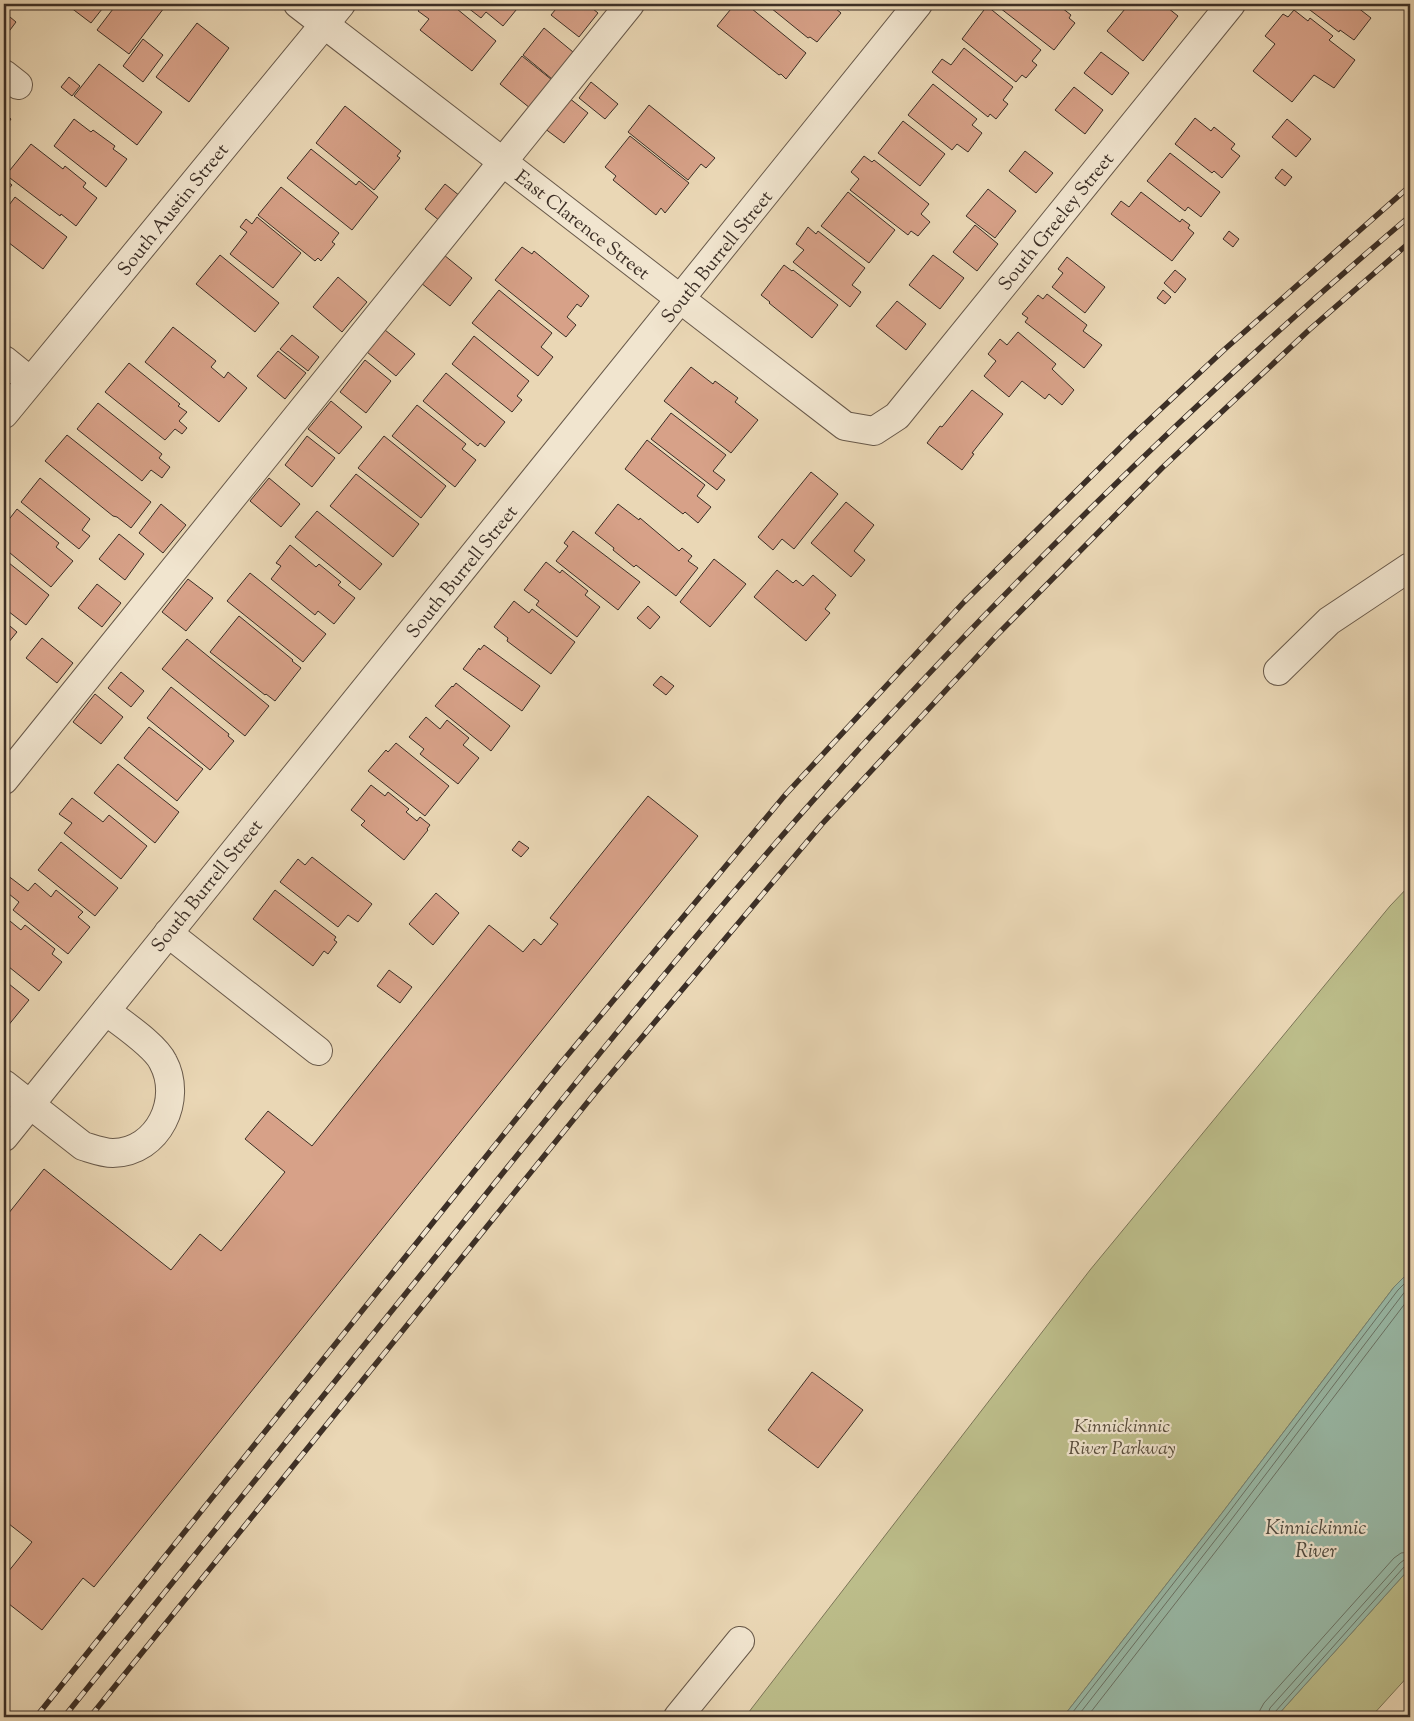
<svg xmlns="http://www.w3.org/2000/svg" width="1414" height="1721" font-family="'Sorts Mill Goudy',serif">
  <rect width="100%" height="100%" fill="#ead7b5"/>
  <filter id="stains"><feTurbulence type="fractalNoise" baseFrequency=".004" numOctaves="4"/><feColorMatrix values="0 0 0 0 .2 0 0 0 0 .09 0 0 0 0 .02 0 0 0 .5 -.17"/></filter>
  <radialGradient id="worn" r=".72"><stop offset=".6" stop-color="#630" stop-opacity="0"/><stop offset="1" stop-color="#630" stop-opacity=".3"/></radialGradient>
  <g fill="#bcbd8a" stroke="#7c7658">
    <path d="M1410,885V1271L1394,1287L1222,1513L1063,1717H745L1090,1270L1390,906Z"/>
    <path d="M1410,1568V1674L1371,1717H1276Z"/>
  </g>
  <path fill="#99baa8" stroke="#748274" d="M1410,1271V1568L1276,1717H1063L1222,1513L1394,1287Z"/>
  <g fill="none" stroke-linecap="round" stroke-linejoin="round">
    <g stroke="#6a7467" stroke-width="1">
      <path d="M1069,1717L1226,1516L1398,1290L1410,1278"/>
      <path d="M1077,1717L1231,1520L1403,1294L1410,1286"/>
      <path d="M1087,1717L1237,1524L1410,1297"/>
      <path d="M1259,1717L1260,1710L1264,1703L1394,1558L1401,1553L1410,1552"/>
      <path d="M1267,1717L1270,1708L1400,1563L1404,1560L1410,1559"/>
      <path d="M1273,1717L1275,1712L1404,1567L1410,1565"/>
    </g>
  </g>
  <g fill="#d7a188" stroke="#3c2f26">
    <path d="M66,4H106L91,23Z"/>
    <path d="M112,4H167L129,54L97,30L113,9L110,6Z"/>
    <path d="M424,4H451L496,41L472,71L420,30L429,19L418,11Z"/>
    <path d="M463,4H521L503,26L486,12L481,18Z"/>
    <path d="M560,4H587L598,13L579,37L551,15Z"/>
    <path d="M735,4H746L806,53L786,79L781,74L779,75L717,26Z"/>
    <path d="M766,4H830L841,13L817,42L810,37L808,38Z"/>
    <path d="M1003,4H1057L1071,15L1069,18L1075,23L1054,50L1000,8Z"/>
    <path d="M1129,4H1163L1178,16L1143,61L1107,31Z"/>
    <path d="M1302,4H1360L1357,7L1371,18L1354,40L1340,30L1339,32Z"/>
    <path d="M987,6L1041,50L1032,61L1037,65L1026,78L1022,75L1016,82L962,39Z"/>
    <path d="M1294,10L1308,21L1310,18L1333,36L1329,40L1355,60L1334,88L1314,75L1292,102L1253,71L1275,44L1265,36L1283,14L1288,17Z"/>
    <path d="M4,12L16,22L4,38Z"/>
    <path d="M197,23L229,48L189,102L156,77Z"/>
    <path d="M544,28L573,52L552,79L523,55Z"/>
    <path d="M143,39L163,55L143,82L123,66Z"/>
    <path d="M964,48L1013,87L1003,100L1008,104L996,119L990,114L988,117L932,72L942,59L951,65Z"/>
    <path d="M1101,52L1129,73L1112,95L1084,73Z"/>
    <path d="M522,56L552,80L530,108L500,84Z"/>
    <path d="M99,64L162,112L137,145L74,96Z"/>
    <path d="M69,77L80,86L72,96L61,87Z"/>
    <path d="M591,82L618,104L605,119L579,98Z"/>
    <path d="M933,84L977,119L972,125L982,133L968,152L957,144L952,150L908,115Z"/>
    <path d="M1074,87L1103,110L1085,134L1055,110Z"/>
    <path d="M569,98L588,113L564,143L544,128Z"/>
    <path d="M649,105L715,158L706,168L701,164L688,180L628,132Z"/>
    <path d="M345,106L401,151L397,156L400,158L374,190L316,143Z"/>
    <path d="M4,113L11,119L4,129Z"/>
    <path d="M1195,118L1211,131L1214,127L1235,144L1231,149L1240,156L1222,178L1214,171L1212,173L1175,144Z"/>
    <path d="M74,119L91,132L93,130L115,146L113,149L127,159L106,187L54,146Z"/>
    <path d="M1287,119L1311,139L1296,157L1272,137Z"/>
    <path d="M903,121L945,154L920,186L878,153Z"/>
    <path d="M630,136L689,183L665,213L661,208L656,215L613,180L616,176L605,167Z"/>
    <path d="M31,144L63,169L65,166L86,183L83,187L97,198L76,226L61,214L60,216L6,175Z"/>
    <path d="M311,149L356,185L359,181L378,197L352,230L287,178Z"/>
    <path d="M1025,151L1053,173L1036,193L1009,171Z"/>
    <path d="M1170,153L1220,192L1201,217L1188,207L1185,211L1147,181Z"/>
    <path d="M864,156L872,162L874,160L929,204L921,214L930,222L918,236L911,231L908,235L850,190L859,179L851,172Z"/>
    <path d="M1282,169L1292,177L1285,186L1275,178Z"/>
    <path d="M4,179L12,185L5,193L4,192Z"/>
    <path d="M445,184L460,196L440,221L425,209Z"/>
    <path d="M281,187L339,233L332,242L335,244L321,261L318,258L315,261L258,215Z"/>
    <path d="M988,189L1016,211L995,238L966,216Z"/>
    <path d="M848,192L895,230L869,263L821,226Z"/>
    <path d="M1141,192L1180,222L1182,219L1190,225L1188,228L1194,233L1172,261L1111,214L1121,201L1129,207Z"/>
    <path d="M15,197L67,237L43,269L4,239V212Z"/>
    <path d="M257,217L301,253L273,288L230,254L247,232L240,227L246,219L252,224Z"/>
    <path d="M975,225L998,244L977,271L953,252Z"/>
    <path d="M808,227L816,234L818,231L865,268L852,285L861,292L850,307L793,262L804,250L796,244Z"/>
    <path d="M1229,231L1239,239L1233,247L1223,239Z"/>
    <path d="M522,247L532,254L534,251L589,296L581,307L577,304L567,317L576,325L566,337L495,280Z"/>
    <path d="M220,255L279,303L255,332L196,284Z"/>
    <path d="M444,255L472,278L450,306L421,283Z"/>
    <path d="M933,255L964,278L940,309L909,285Z"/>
    <path d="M1067,257L1105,287L1085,313L1052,287L1063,273L1058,269Z"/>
    <path d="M784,265L792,271L793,270L838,305L812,338L769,303L770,302L761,295Z"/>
    <path d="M1175,270L1186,279L1175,293L1164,283Z"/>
    <path d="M338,277L367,302L342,332L313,307Z"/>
    <path d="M499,290L552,333L541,347L553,357L538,376L472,323Z"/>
    <path d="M1163,290L1171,297L1165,304L1157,298Z"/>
    <path d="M1047,294L1087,325L1083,331L1102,345L1084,368L1025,322L1028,318L1022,314L1038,295L1043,299Z"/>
    <path d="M897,301L926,324L906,350L876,326Z"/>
    <path d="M173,327L216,361L211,367L224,378L228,372L247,388L219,422L145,362Z"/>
    <path d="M385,330L415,354L396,376L367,352Z"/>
    <path d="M1018,332L1056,364L1052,369L1074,390L1062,405L1049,394L1045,399L1022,381L1009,397L984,376L996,361L988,354L1000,339L1007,345Z"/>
    <path d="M292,335L319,357L308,371L280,349Z"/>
    <path d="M474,336L529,381L517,396L522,400L512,412L452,364Z"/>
    <path d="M278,351L306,373L285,399L257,376Z"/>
    <path d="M365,360L391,381L366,413L340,392Z"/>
    <path d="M129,363L180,404L178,406L187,412L179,421L187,428L182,434L175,429L165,440L105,392Z"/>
    <path d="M691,367L713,384L715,381L738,398L735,402L758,420L731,453L664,401Z"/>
    <path d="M446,373L505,422L485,447L480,443L478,446L423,401Z"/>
    <path d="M972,390L1003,414L972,453L974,454L962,470L927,443L940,426L942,427Z"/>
    <path d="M331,401L362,427L339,454L308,429Z"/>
    <path d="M98,403L162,454L159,458L170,467L162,478L151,470L142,481L77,429Z"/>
    <path d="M417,405L466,444L462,449L476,460L455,487L392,436Z"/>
    <path d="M671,413L726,455L713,471L725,480L717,490L651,439Z"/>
    <path d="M67,435L151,502L131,528L117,517L113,516L45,461Z"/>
    <path d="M307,436L335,458L312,487L285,465Z"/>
    <path d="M384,436L446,486L421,518L358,468Z"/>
    <path d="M647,440L705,485L697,496L711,507L698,523L685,512L683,514L625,469Z"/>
    <path d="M811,472L838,494L794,549L782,539L773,550L758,537Z"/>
    <path d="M356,474L419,524L393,557L330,506Z"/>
    <path d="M40,478L90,519L82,530L90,536L79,549L21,502Z"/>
    <path d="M269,478L300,504L281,527L250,501Z"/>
    <path d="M846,502L874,525L854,551L865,560L851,577L811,543Z"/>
    <path d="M161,504L186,525L163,553L139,533Z"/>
    <path d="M618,504L639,520L640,518L679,551L682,548L692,556L688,561L698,568L676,596L636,565L634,567L613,550L614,548L595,533Z"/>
    <path d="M17,509L59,543L56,547L73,561L51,587L4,548V526Z"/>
    <path d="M317,511L382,564L360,590L295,537Z"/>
    <path d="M573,531L640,582L618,610L556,561L568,546L564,543Z"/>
    <path d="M119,534L144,554L125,580L99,559Z"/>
    <path d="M290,545L316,567L319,564L341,582L338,585L355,598L334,624L318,611L315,615L271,579L281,566L276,563Z"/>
    <path d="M4,559L49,595L26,625L4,608Z"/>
    <path d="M714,559L746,584L710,627L680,602Z"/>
    <path d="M546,562L560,573L562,570L588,591L585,595L600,607L577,637L536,605L539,601L524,590Z"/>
    <path d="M777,570L793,583L796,580L803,586L813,575L836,595L825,609L830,613L806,641L754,597Z"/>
    <path d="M250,573L326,634L303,662L227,601Z"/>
    <path d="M188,579L213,598L186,631L162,612Z"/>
    <path d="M97,584L121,603L102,627L78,608Z"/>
    <path d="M514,601L529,613L532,609L575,642L551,674L507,641L508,638L494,627Z"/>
    <path d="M648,606L660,617L650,629L637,618Z"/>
    <path d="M239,616L293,660L292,661L301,668L275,701L266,694L265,695L210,652Z"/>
    <path d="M4,621L17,632L4,648Z"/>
    <path d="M42,638L73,663L57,683L26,658Z"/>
    <path d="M187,639L269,706L245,736L162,669Z"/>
    <path d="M484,645L540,686L522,711L463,669L479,648L480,650Z"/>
    <path d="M121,672L144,691L131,707L108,688Z"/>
    <path d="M661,676L674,686L666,695L653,685Z"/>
    <path d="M456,683L510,726L491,751L435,706L452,686L453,687Z"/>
    <path d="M171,687L229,734L228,736L234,741L210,770L147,718Z"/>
    <path d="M95,694L123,717L101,744L73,722Z"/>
    <path d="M426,717L440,729L447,720L469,738L463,745L479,758L458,784L420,754L424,749L409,737Z"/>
    <path d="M149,727L203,769L177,801L124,758Z"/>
    <path d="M396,743L449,786L425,816L368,771L386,750L388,752Z"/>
    <path d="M118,764L179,812L155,843L94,793Z"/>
    <path d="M371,785L385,796L388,792L409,809L406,812L417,821L420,817L430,825L427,829L428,830L404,860L361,825L365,821L351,810Z"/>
    <path d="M648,796L698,836L94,1587L83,1578L42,1630L4,1600V1577L32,1542L4,1520V1219L44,1169L171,1270L200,1234L221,1251L285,1172L245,1139L268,1111L312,1146L489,925L523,952L534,939L541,945L558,924L550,918Z"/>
    <path d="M72,798L103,822L109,815L147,846L121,879L64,833L72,823L59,814Z"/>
    <path d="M519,841L529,848L521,857L512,850Z"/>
    <path d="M61,842L118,888L95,916L38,870Z"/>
    <path d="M312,857L372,904L358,922L348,915L338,927L280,882L298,859L305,865Z"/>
    <path d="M7,875L28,891L35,883L51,897L56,890L83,912L78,917L90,927L68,954L13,910L19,902L4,890V879Z"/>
    <path d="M275,890L336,937L334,940L337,942L328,954L324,951L313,966L253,919Z"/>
    <path d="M436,893L459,913L433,945L409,924Z"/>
    <path d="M5,917L21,930L25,925L55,949L52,954L62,962L39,991L4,963Z"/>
    <path d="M389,970L412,987L400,1003L377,986Z"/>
    <path d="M4,980L29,1000L7,1027L4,1024Z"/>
    <path d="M812,1372L863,1410L818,1468L768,1430Z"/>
  </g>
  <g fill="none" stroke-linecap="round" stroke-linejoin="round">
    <defs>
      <g id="minor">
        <path d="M298,4L845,426L874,431L897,416L1231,4"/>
        <path d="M4,74L18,85"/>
        <path d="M4,360L30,381"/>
        <path d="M4,414L341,4"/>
        <path d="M1278,671L1329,621L1410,567"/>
        <path d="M4,780L630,4"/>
        <path d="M168,933L318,1051"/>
        <path d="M4,1084L83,1146C93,1149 103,1153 113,1153C159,1152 183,1099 163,1062C155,1045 121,1023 106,1011"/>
        <path d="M4,1137L918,4"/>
        <path d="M678,1717L740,1641"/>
      </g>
    </defs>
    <use href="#minor" stroke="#68594a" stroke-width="30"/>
    <use href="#minor" stroke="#f1e5cf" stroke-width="28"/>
    <defs>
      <g id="rail">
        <path d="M36,1717L561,1063L786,794L964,602L1132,436L1225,349L1410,186"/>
        <path d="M64,1717C202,1546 340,1375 478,1204C605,1046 733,887 870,737C1039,553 1219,378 1410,216"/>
        <path d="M90,1717L595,1093L822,824L998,634L1162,468L1309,330L1410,242"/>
      </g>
    </defs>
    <use href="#rail" stroke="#3c2f26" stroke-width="5.5"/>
    <use href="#rail" stroke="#f1e5cf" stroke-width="4" stroke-dasharray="11" stroke-linecap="butt"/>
  </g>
  <g text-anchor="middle" stroke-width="4.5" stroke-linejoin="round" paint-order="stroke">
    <g font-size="19" fill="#3c2f26" stroke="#f1e5cf">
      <text transform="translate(172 209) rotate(-51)" y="7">South Austin Street</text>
      <text transform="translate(1055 221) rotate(-51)" y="7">South Greeley Street</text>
      <text transform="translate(583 224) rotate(38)" y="7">East Clarence Street</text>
      <text transform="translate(716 256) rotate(-51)" y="7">South Burrell Street</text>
      <text transform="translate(461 571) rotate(-51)" y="7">South Burrell Street</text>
      <text transform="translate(206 885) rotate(-51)" y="7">South Burrell Street</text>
    </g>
    <g font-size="19" font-style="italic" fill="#564b3a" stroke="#f1e5cf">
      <text x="1122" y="1432">Kinnickinnic<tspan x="1122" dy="22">River Parkway</tspan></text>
    </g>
    <g font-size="20" font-style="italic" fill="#4f4b40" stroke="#f1e5cf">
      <text x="1316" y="1534">Kinnickinnic<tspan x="1316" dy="23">River</tspan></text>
    </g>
  </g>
  <rect width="1414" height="1721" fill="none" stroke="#ead7b5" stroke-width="20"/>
  <rect x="5" y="5" width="1404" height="1711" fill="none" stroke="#3c2f26" stroke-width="2.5"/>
  <rect x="10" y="10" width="1394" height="1701" fill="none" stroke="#3c2f26"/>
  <rect width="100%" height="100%" filter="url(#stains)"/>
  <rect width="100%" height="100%" fill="url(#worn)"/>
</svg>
